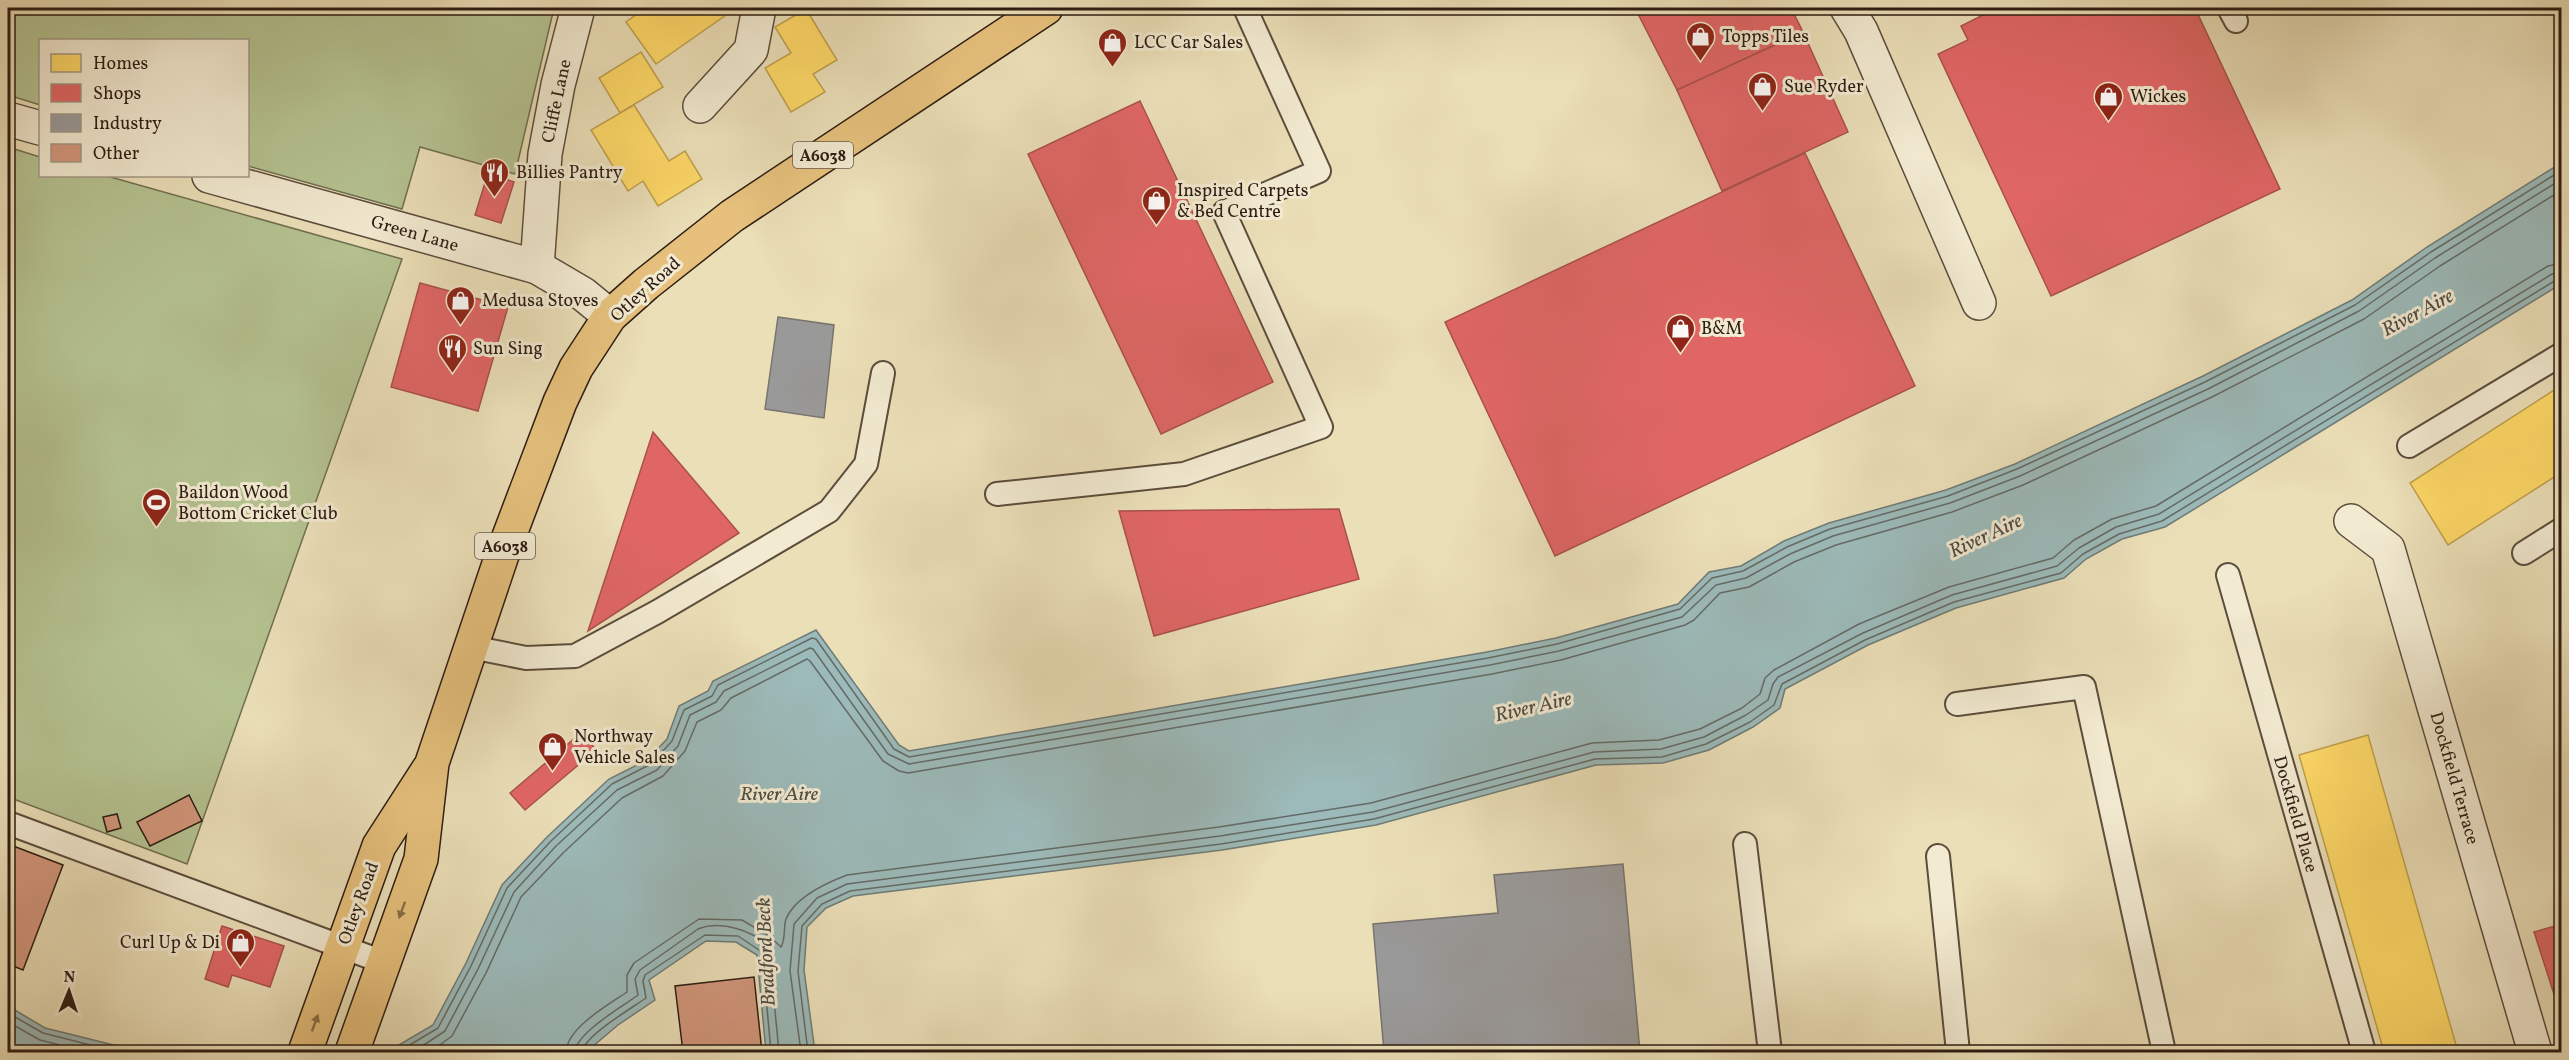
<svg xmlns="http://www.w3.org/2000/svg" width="2569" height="1060" font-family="Vollkorn,serif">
  <rect width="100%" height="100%" fill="#ebdfb8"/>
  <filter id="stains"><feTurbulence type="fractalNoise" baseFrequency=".00333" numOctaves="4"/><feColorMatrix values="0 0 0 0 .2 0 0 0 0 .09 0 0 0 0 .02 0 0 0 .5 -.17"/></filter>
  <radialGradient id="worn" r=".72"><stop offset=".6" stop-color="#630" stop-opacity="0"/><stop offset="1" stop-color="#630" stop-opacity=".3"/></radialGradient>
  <g fill="#b5c291" stroke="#706f52" stroke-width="1.5">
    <path d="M8,8H554L515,174L420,147L402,209L248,166V40H40V105L8,95Z"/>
    <path d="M8,147L40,157V176H107L402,259L187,864L8,797Z"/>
  </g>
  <g fill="#9cbab9" stroke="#6f7b76" stroke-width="1.5">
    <path d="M2561,163V284L2165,527L2122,539L2086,559L2064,578L1956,608L1868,645L1785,689L1780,708L1753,727L1709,750L1663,763L1596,765L1376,825L1222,850L853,896L826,908L807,927L804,970L815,1052H766L757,955L736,942L706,941L649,980L655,1000L618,1025L586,1052H387L433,1025L466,963L502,885L547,837L609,779L647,760L667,739L679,706L708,691L713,681L816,630L899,745L909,751L1487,652L1556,638L1678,604L1709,572L1741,566L1784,541L1829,523L1946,490L2015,464L2203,376L2352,300L2427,247Z"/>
    <path d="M8,1006L45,1028L142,1052H8Z"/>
  </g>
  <g fill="#ffd966" stroke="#c0a04d" stroke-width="1.5">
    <path d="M646,8H736L656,64L626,22Z"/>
    <path d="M806,9L837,60L813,74L825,92L791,112L765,68L791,53L775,27Z"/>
    <path d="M641,52L663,87L620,113L599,78Z"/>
    <path d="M634,105L669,161L685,151L702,179L658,206L643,181L628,191L591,130Z"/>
    <path d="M2562,385V472L2448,545L2410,483Z"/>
    <path d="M2368,735L2458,1052H2384L2299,755Z"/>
  </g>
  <g fill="#e06666" stroke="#aa504d" stroke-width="1.5">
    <path d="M1635,8H1791L1803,32L1677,90Z"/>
    <path d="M1989,8H2195L2280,189L2051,296L1938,54L1968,40L1961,26L1991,11Z"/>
    <path d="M1803,32L1848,132L1722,191L1677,90Z"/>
    <path d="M1140,101L1273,382L1161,434L1028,154Z"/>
    <path d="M1805,153L1915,386L1555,556L1445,322Z"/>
    <path d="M488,173L514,182L501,223L475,215Z"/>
    <path d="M420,283L508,307L478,411L391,387Z"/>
    <path d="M653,432L739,533L588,631Z"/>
    <path d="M1339,509L1359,579L1154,636L1119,511Z"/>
    <path d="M582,732L596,750L525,810L510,793Z"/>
    <path d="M2562,924V1019L2534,932Z"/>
    <path d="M222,926L284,946L270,987L232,975L228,987L205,979Z"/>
  </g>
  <g fill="#999" stroke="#787470" stroke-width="1.5">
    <path d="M778,317L834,325L824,418L765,409Z"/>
    <path d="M1623,864L1640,1052H1384L1373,924L1498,913L1494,875Z"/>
  </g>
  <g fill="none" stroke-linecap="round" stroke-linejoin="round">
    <g stroke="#646b66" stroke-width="1.5">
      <path d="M8,1013L43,1033L118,1052"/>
      <path d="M8,1022L40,1040L88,1052"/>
      <path d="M398,1052L438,1028L471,966L507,888L551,841L612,784L651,764L672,741L684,710L712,696L718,685L812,638L816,639L894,749L909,757L1488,658L1557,644L1680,609L1712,578L1743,571L1787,547L1830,529L1948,496L2017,469L2205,382L2355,305L2431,252L2562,170"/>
      <path d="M413,1052L445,1031L478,969L514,892L556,846L617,790L657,770L678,746L690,715L716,702L724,691L810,648L813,649L888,754L909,764L1490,665L1559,651L1682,617L1716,585L1746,578L1790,554L1833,536L1950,503L2020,476L2208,389L2359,311L2435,258L2562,179"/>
      <path d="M430,1052L452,1036L486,973L521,897L563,853L622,798L663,776L685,751L697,722L721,710L731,698L807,659L810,661L883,761L899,771L908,773L1492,674L1561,660L1685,625L1694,620L1720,593L1749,587L1794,562L1836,545L1952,512L2023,485L2212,397L2364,319L2440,266L2562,190"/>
      <path d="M566,1052C567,1028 608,1005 627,992V975L634,963L699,919L742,920L769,936L781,947C786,939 783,928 786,919C795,897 826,883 847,875L1219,827L1371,803L1592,743L1659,740L1700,729L1742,708L1760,694L1765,678L1774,670L1859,624L1949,587L2053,558L2074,540L2112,519L2156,506L2548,266L2562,263"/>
      <path d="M575,1052C576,1033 622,1007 638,995L635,979L640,970L698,929C720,920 755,930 769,949L779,1052"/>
      <path d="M582,1052C584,1036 632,1008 646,998L643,981L645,975L705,935L738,936L762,952L771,1052"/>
      <path d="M801,1052L790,971L794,924L817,898L847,884L1220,836L1373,812L1594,752L1661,749L1704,737L1746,715L1768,700L1773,684L1778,677L1863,633L1952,595L2057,566L2079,548L2116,527L2159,514L2552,274L2562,272"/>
      <path d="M808,1052L798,971L802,926L822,904L850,891L1221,844L1374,819L1595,759L1662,757L1706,744L1750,722L1774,705L1782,684L1865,640L1954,602L2061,573L2083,554L2119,534L2162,521L2556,280L2562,279"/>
    </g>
  </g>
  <g fill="#d2977c" stroke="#2c1c12" stroke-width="1.5">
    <path d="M189,795L202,821L150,846L137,822Z"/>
    <path d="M117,814L121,828L107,832L103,817Z"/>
    <path d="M8,844L63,865L23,970L8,964Z"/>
    <path d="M754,977L762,1052H683L675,986Z"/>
  </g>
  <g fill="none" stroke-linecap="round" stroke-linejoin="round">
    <defs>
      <g id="service">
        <path d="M2229,8L2236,21"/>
        <path d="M2409,446L2562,354"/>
        <path d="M997,494L1184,474L1321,427L1224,212L1319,171L1245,8"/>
        <path d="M2524,553L2562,529"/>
        <path d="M2228,575L2364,1052"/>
        <path d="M471,647L526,658L575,656L657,612L829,511L866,464L883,373"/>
        <path d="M1957,704L2084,687L2164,1052"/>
        <path d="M8,823L383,962"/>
        <path d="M1745,844L1770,1052"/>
        <path d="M1938,856L1958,1052"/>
      </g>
      <g id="minor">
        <path d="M1847,8L1861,31L1979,303"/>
        <path d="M700,106L751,50L759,8"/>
        <path d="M8,119L40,128"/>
        <path d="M209,176L537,267L583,294L610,316"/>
        <path d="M537,267L545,154L558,85L578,8"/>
        <path d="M2351,521L2388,549L2535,1052"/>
      </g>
      <g id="primary">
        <path d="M305,1052L379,846L428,770"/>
        <path d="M352,1052L421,859L432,763L502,555L560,402L576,368L610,316L646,284L732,216L1046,8"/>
      </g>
    </defs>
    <use href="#service" stroke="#5c4d3c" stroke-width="26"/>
    <use href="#minor" stroke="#5c4d3c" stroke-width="36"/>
    <use href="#primary" stroke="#2c1c12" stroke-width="36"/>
    <use href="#service" stroke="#f2ead1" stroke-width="22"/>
    <use href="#minor" stroke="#f2ead1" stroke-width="33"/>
    <use href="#primary" stroke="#e6c07c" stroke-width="33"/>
  </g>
  <defs><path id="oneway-solid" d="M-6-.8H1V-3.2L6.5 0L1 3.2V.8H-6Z" transform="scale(1.5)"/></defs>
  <g fill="#896e47">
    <use href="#oneway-solid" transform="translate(402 910) rotate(110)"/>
    <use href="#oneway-solid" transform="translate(315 1023) rotate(-70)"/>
  </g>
  <defs>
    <symbol id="shop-pin" viewBox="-11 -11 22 30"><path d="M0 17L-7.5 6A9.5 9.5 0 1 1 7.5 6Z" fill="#8f2418" stroke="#f2ead1"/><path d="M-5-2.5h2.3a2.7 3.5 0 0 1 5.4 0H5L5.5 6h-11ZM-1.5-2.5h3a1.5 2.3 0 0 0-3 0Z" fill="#fff"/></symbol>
    <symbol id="restaurant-pin" viewBox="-11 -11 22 30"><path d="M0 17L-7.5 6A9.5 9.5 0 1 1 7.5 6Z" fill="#8f2418" stroke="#f2ead1"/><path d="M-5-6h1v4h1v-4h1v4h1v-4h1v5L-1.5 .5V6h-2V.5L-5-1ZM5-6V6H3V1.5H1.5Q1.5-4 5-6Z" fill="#fff"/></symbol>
    <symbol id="stadium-pin" viewBox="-11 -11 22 30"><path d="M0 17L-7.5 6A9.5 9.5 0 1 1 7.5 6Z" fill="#8f2418" stroke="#f2ead1"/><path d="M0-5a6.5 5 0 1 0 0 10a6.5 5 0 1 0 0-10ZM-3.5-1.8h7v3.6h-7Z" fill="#fff"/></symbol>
  </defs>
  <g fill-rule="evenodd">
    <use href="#shop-pin" x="1684" y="20" width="33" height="45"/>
    <use href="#shop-pin" x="1096" y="26" width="33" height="45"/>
    <use href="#shop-pin" x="1746" y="70" width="33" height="45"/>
    <use href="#shop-pin" x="2092" y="80" width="33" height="45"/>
    <use href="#restaurant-pin" x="478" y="156" width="33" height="45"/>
    <use href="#shop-pin" x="1140" y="184" width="33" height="45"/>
    <use href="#shop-pin" x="444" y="284" width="33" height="45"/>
    <use href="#shop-pin" x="1664" y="312" width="33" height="45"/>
    <use href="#restaurant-pin" x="436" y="332" width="33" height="45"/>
    <use href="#stadium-pin" x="140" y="486" width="33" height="45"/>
    <use href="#shop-pin" x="536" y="730" width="33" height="45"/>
    <use href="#shop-pin" x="224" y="926" width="33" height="45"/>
  </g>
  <g text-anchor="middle" stroke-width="6" stroke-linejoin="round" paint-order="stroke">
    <g fill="#f2ead1" stroke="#675a4b" stroke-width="1.5">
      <rect x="793" y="142" width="60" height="26" rx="4.5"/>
      <rect x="475" y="533" width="60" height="26" rx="4.5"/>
    </g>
    <g font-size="16" font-weight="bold" fill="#2c1c12">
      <text x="823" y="161">A6038</text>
      <text x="505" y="552">A6038</text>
    </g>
    <g font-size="18" fill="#2c1c12" stroke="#f2ead1" text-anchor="start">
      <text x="1722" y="42">Topps Tiles</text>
      <text x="1134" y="48">LCC Car Sales</text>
      <text x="1784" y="92">Sue Ryder</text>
      <text x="2130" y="102">Wickes</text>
      <text x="516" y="178">Billies Pantry</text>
      <text x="1177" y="196">Inspired Carpets<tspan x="1177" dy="21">&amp; Bed Centre</tspan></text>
      <text x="482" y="306">Medusa Stoves</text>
      <text x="1701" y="334">B&amp;M</text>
      <text x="473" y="354">Sun Sing</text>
      <text x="178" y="498">Baildon Wood<tspan x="178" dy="21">Bottom Cricket Club</tspan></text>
      <text x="574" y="742">Northway<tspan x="574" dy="21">Vehicle Sales</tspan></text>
      <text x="220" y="948" text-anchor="end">Curl Up &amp; Di</text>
    </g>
    <g font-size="18" fill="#2c1c12" stroke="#f2ead1">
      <text transform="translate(556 101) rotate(-78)" y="6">Cliffe Lane</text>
      <text transform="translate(415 233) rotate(16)" y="6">Green Lane</text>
      <text transform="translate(645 289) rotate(-42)" y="6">Otley Road</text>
      <text transform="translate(2455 778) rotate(74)" y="6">Dockfield Terrace</text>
      <text transform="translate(2296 814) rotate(74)" y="6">Dockfield Place</text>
      <text transform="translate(358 903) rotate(-70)" y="6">Otley Road</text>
    </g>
    <g font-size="20" font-style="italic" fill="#4e4b44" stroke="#f2ead1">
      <text transform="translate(2417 312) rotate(-28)" y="7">River Aire</text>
      <text transform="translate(1985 535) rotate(-25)" y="7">River Aire</text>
      <text transform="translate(1533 706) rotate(-13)" y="7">River Aire</text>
      <text x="779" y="800">River Aire</text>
      <text transform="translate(765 952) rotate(-93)" y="7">Bradford Beck</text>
    </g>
  </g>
  <rect width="2569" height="1060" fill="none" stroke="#ebdfb8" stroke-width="30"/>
  <rect x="9" y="9" width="2551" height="1042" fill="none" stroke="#2c1c12" stroke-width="3"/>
  <rect x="15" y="15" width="2539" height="1030" fill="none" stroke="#2c1c12" stroke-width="1.5"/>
  <rect x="39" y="39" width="210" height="138" fill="#f2ead1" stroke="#a39885" stroke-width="1.5"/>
  <rect x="51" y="54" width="30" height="18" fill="#ffd966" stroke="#a39885" stroke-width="1.5"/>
  <text x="93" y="69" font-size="18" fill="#2c1c12">Homes</text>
  <rect x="51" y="84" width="30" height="18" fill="#e06666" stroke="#a39885" stroke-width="1.5"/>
  <text x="93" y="99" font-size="18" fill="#2c1c12">Shops</text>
  <rect x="51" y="114" width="30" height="18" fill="#999999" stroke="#a39885" stroke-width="1.5"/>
  <text x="93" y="129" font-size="18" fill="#2c1c12">Industry</text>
  <rect x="51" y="144" width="30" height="18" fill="#d2977c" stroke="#a39885" stroke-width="1.5"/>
  <text x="93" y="159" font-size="18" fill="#2c1c12">Other</text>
  <g transform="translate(69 991) rotate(2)" stroke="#f2ead1" stroke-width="4.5" paint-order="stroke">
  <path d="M0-4.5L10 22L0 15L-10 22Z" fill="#2c1c12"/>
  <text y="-9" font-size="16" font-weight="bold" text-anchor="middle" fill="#2c1c12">N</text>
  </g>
  <rect width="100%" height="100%" filter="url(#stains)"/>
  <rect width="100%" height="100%" fill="url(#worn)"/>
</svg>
